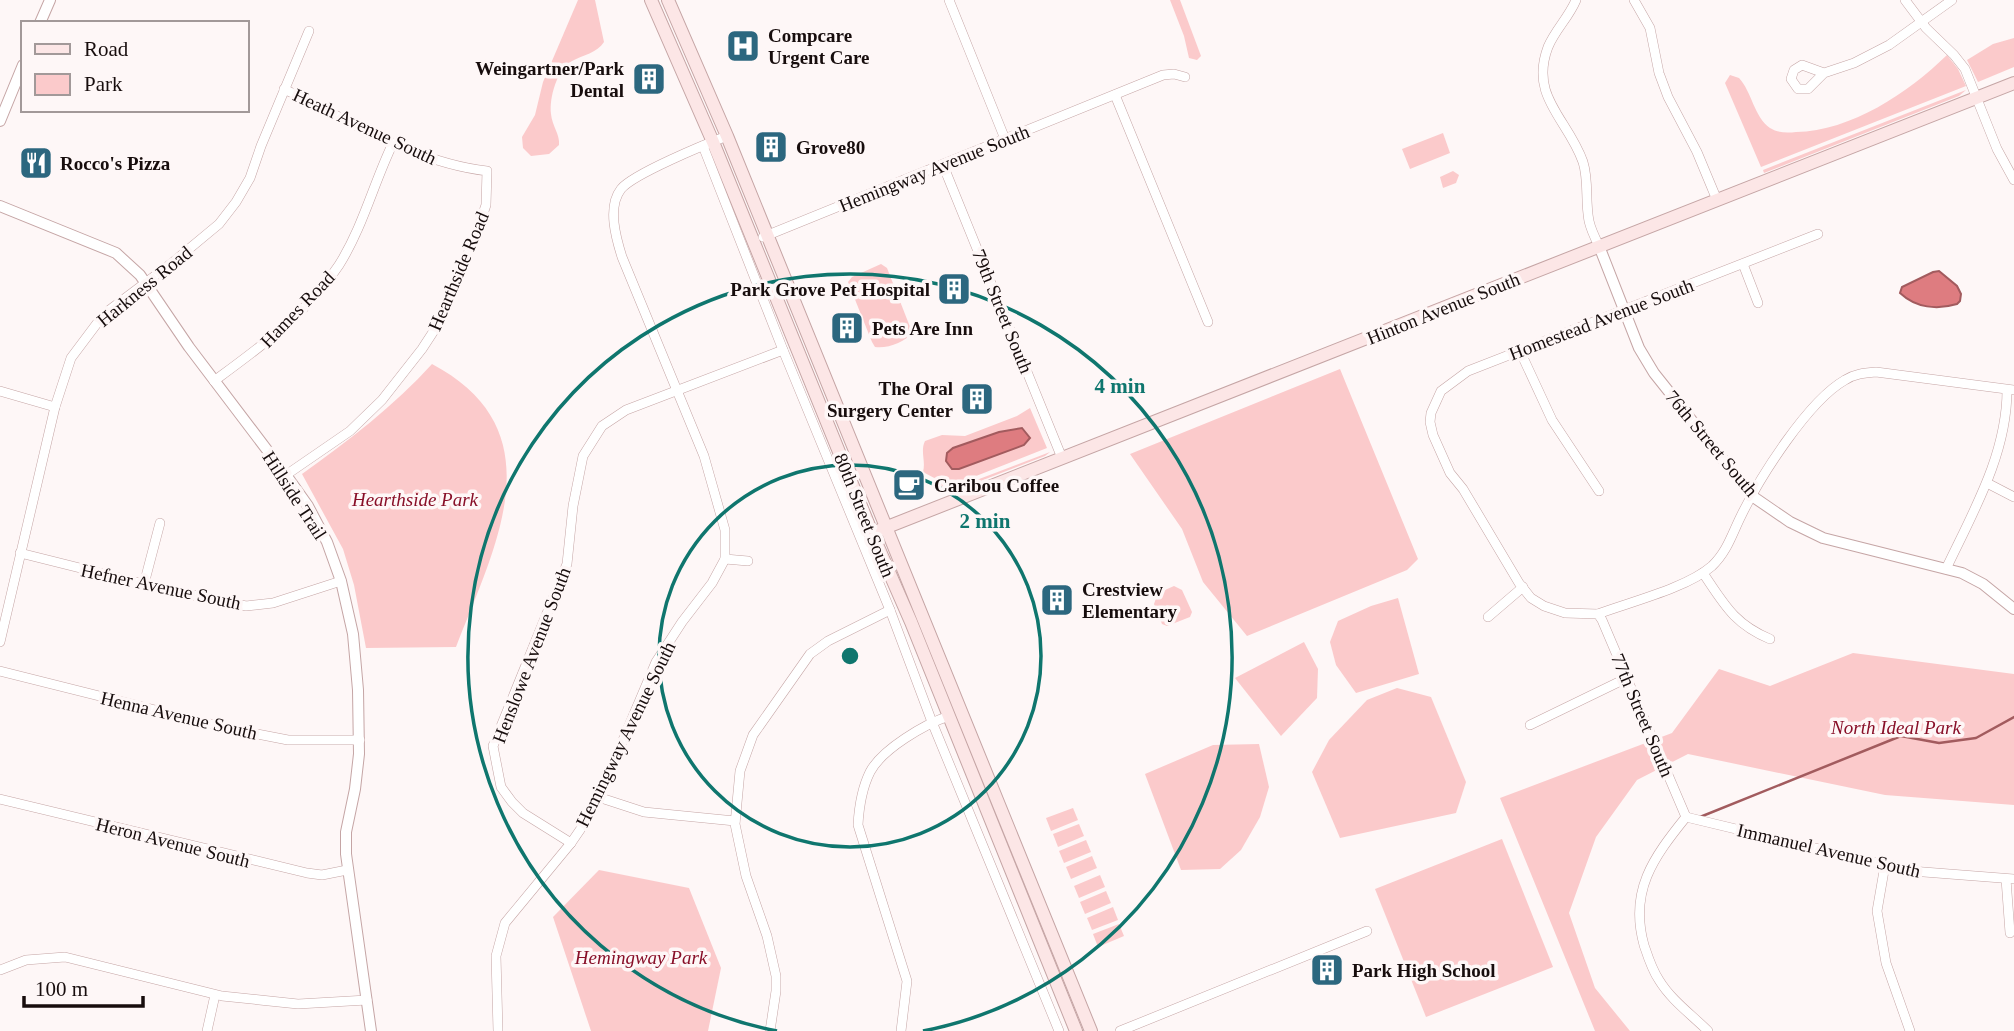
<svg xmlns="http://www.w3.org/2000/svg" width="2014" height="1031" font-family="Georgia,serif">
  <rect width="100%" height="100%" fill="#fef7f7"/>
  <g fill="#fbcacb">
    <path d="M578,0H595L604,42C597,53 583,55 572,61C557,69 549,98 551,114C552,126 560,134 559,145L549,154L531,156L523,148L522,137L535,115L543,82Z"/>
    <path d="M1170,0H1180L1201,56L1197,60L1189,58L1184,36Z"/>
    <path d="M2014,38V67L1978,82L1967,60L1993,44Z"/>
    <path d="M1947,55L1958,69L1966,86L1761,167L1725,83L1730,75L1739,78C1752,92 1754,117 1770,128C1778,133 1787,133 1796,132C1851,131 1908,93 1947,55Z"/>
    <path d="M1966,90L1959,96L1764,173L1763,170Z"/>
    <path d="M1443,133L1450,153L1410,169L1402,149Z"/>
    <path d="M1453,171L1459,175L1456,183L1443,188L1440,177Z"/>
    <path d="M881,264L887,268L912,332C906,342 887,349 875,347L872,342L848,282L852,277Z"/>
    <path d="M432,364C558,431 495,546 456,647L366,648L354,585L343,549L302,474C348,441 394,406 432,364Z"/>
    <path d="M1340,369L1418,559L1407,570L1247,636L1203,582L1182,529L1130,454Z"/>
    <path d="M1030,408L1047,448L943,489L938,480L923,472C926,461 920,451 925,441L942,435L965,436L1017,416Z"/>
    <path d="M1050,452L1045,456L947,494L945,492Z"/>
    <path d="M1174,586L1182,590L1192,612L1190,617L1167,626L1162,624L1154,604L1158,593Z"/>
    <path d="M1398,598L1419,674L1356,693L1336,665L1330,642L1338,621L1371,606Z"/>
    <path d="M1304,642L1318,669L1317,698L1281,736L1235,678Z"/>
    <path d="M1853,653L2014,674V805L1885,795L1688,754L1637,780L1596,837L1569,913L1595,988L1630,1031H1595L1500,798L1672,733L1719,669L1770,686Z"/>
    <path d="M1397,688L1431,697L1466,782L1456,813L1340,838L1312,772L1329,740L1367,700Z"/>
    <path d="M1259,744L1269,787L1260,817L1241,850L1220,869L1181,870L1145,774L1213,745Z"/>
    <path d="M1073,808L1078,820L1051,831L1046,818Z"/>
    <path d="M1079,824L1084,836L1058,847L1053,834Z"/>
    <path d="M1502,839L1553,967L1426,1017L1375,889Z"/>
    <path d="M1086,840L1091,852L1064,863L1059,851Z"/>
    <path d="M1092,856L1097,868L1071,879L1066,867Z"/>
    <path d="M599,870L689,888L721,968L708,1031H591L553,917Z"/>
    <path d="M1100,875L1105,887L1079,898L1074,886Z"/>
    <path d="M1106,891L1111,903L1085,914L1080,902Z"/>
    <path d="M1113,907L1118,920L1092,930L1087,918Z"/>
    <path d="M1119,924L1124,936L1098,947L1093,934Z"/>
  </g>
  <g fill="#de7c80" stroke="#a25b5e" stroke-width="2">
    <path d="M1939,271L1957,286L1961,294L1960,301L1957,304C1937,310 1916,308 1900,293L1902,287L1933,272Z"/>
    <path d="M1022,428L1030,438L1024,445L959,469H952L946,461L947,453L953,448L999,432Z"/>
  </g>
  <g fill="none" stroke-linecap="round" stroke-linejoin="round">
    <path stroke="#a25b5e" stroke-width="2.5" d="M1700,817L1901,736L1939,743L1976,738L2014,717"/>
    <defs>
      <g id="minor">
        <path d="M949,0L1005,139"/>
        <path d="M1576,0C1569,17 1555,30 1548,47C1529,97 1568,119 1583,162C1589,181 1585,201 1589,221C1591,230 1595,238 1599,246"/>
        <path d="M1634,0L1650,28L1659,73L1668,97L1697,152L1717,200"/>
        <path d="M1905,0L1926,28L1954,55L1965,69L1997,149L2014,180"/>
        <path d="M1824,73L1802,65L1794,70L1791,79L1798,89H1808L1824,73L1854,63L1889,45L1952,0"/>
        <path d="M284,89C349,120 415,163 487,171L486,205L476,234L439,323L422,349L382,400L350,431L286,475"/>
        <path d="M1115,95L1208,322"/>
        <path d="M703,146L783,350L890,610L932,722L1059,1031"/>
        <path d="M943,165L1062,458"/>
        <path d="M763,237L1163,75L1174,74L1185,77"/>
        <path d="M1743,264L1758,303"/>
        <path d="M1520,351L1552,420L1599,491"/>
        <path d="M214,381C259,348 308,313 339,265C363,227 374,182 393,143"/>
        <path d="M0,391L55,407"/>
        <path d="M1987,483L2014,497"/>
        <path d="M20,553L164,589L246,606L273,603L341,581"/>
        <path d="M725,559L748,561"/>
        <path d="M1946,569C1973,512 2007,454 2007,390"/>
        <path d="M1703,573C1724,604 1734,624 1770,639"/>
        <path d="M144,584L160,523"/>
        <path d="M1598,614C1630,602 1687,588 1712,566C1727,552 1732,534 1741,516C1760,477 1808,401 1845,380C1854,374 1864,373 1876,372L2014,390"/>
        <path d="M1488,617L1523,587"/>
        <path d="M0,642L55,407L71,358L104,314L172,263L219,224L236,202L250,178L261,146L309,31"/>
        <path d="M0,671L231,729L288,740H360"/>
        <path d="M1530,725L1627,678"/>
        <path d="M598,797L644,812L735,821"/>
        <path d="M0,799L307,873L322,875L347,870"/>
        <path d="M1686,817L1911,871L2014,879"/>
        <path d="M571,843L523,813L512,802L501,787L493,746L567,564L573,506L583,456L602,426L626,410L783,350"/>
        <path d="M1885,865L1877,911L1886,963L1910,1031"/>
        <path d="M2006,879L2010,933"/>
        <path d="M0,970L26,960L65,957L222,996L298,1004L367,1000"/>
        <path d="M207,1031L215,995"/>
        <path d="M498,1031L496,956L505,923L571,843L593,811L656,662L682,622L712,583L725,559V530L704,456L622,257C616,238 607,207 621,189C633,174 706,144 727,136"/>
        <path d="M770,1031L776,991V976L767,936L746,876L735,824L740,771L753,735L810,654L828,641L890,610"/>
        <path d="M901,1031L907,981L858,825C859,807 862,788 870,772C882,749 925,724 949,716"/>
        <path d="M1120,1031L1367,931"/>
        <path d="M1708,1031C1692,1015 1671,1000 1659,980C1652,970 1648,957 1644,945C1629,891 1653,858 1686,817L1602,620L1598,614L1565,613L1544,606L1531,598L1519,583L1463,489L1450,473L1433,435L1430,422L1431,413L1441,391L1468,371L1818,234"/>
      </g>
      <g id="tertiary">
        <path d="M40,23L50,0"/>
        <path d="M0,121L23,65"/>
        <path d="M0,206L116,253L140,275L189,347L286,475L308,506L327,542L341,581L353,634L358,690L359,754L355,789L346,832V854L371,1031"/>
        <path d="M1599,246L1639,348L1654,373L1752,496L1790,522L1823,538L1962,573L1983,584L2014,609"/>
      </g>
      <g id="secondary">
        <path d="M651,0L713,142L872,533L911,622L1076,1031"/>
        <path d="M668,0L727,136L1091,1031"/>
        <path d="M872,533L2014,83"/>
      </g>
    </defs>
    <use href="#minor" stroke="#c5a5a5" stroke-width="10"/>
    <use href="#tertiary" stroke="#c5a5a5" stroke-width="12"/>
    <use href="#secondary" stroke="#c5a5a5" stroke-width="14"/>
    <use href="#minor" stroke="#fff" stroke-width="9"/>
    <use href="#tertiary" stroke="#fff" stroke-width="10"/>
    <use href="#secondary" stroke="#fce6e6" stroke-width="12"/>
  </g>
  <g fill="none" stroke="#0f766e" stroke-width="3.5">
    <circle cx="850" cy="656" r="191"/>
    <path d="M777 1031A382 382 0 1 1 923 1031"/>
  </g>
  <defs>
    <symbol id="hospital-square" viewBox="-11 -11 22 22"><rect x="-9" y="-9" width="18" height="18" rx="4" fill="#2c677f" stroke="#fef7f7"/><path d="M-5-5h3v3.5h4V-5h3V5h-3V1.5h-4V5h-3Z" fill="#fff"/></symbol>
    <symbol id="building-square" viewBox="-11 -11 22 22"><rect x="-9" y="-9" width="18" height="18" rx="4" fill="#2c677f" stroke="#fef7f7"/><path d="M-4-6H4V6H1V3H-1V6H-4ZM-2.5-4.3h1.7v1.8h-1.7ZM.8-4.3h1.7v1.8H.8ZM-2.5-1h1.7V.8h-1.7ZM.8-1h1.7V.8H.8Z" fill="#fff"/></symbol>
    <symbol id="restaurant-square" viewBox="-11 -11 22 22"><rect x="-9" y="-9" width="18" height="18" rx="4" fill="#2c677f" stroke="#fef7f7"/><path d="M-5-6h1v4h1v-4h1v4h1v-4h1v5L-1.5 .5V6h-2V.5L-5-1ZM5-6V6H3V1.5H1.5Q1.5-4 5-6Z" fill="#fff"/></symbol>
    <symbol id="cafe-square" viewBox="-11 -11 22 22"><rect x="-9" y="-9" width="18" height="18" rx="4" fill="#2c677f" stroke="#fef7f7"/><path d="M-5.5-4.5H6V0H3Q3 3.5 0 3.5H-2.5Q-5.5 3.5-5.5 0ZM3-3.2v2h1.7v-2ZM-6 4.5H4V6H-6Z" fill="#fff"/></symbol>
  </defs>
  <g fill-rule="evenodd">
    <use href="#hospital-square" x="724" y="27" width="38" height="38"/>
    <use href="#building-square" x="630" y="60" width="38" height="38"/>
    <use href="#building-square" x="752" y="128" width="38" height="38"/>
    <use href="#restaurant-square" x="17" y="144" width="38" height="38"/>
    <use href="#building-square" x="935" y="270" width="38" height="38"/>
    <use href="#building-square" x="828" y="309" width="38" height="38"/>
    <use href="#building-square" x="958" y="380" width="38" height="38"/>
    <use href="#cafe-square" x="890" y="466" width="38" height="38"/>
    <use href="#building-square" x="1038" y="581" width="38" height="38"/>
    <use href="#building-square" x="1308" y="951" width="38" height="38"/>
  </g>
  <g text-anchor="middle" stroke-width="7" stroke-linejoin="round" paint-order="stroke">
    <g font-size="19" font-weight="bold" fill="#170d0d" stroke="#fef7f7" text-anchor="start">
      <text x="768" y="42">Compcare<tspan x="768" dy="22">Urgent Care</tspan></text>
      <text x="624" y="75" text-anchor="end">Weingartner/Park<tspan x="624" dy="22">Dental</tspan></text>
      <text x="796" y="154">Grove80</text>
      <text x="60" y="170">Rocco's Pizza</text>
      <text x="930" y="296" text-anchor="end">Park Grove Pet Hospital</text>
      <text x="872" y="335">Pets Are Inn</text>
      <text x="953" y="395" text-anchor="end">The Oral<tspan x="953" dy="22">Surgery Center</tspan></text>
      <text x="934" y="492">Caribou Coffee</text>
      <text x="1082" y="596">Crestview<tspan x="1082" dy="22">Elementary</tspan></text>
      <text x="1352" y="977">Park High School</text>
    </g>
    <g font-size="19" fill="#170d0d" stroke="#fef7f7">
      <text transform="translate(365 126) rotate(25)" y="7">Heath Avenue South</text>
      <text transform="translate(934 168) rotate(-22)" y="7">Hemingway Avenue South</text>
      <text transform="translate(458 271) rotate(-67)" y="7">Hearthside Road</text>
      <text transform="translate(144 286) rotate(-39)" y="7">Harkness Road</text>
      <text transform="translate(1443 308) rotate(-22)" y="7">Hinton Avenue South</text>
      <text transform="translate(297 309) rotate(-46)" y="7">Hames Road</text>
      <text transform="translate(1003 311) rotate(68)" y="7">79th Street South</text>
      <text transform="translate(1601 319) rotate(-21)" y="7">Homestead Avenue South</text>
      <text transform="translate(1712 443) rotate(50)" y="7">76th Street South</text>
      <text transform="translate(295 495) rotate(57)" y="7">Hillside Trail</text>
      <text transform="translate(865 515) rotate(68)" y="7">80th Street South</text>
      <text transform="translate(161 586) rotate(12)" y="7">Hefner Avenue South</text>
      <text transform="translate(531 655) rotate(-69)" y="7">Henslowe Avenue South</text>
      <text transform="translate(179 715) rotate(13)" y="7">Henna Avenue South</text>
      <text transform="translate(1643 715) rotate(67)" y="7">77th Street South</text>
      <text transform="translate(625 734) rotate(-64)" y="7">Hemingway Avenue South</text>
      <text transform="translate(173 842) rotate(14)" y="7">Heron Avenue South</text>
      <text transform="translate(1829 850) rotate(13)" y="7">Immanuel Avenue South</text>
    </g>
    <g font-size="19" font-style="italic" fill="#880f28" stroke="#fef7f7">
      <text x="415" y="506">Hearthside Park</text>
      <text x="1896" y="734">North Ideal Park</text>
      <text x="641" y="964">Hemingway Park</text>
    </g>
  </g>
  <circle cx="850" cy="656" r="10" fill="#0f766e" stroke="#fef7f7" stroke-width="3.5"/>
  <g font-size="21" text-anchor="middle" font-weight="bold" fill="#0f766e" stroke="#fef7f7" stroke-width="7" stroke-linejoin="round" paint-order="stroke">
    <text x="1120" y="393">4 min</text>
    <text x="985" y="528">2 min</text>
  </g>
  <rect x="21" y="21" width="228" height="91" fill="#fef7f7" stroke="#a29999" stroke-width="2"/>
  <rect x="35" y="44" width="35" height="10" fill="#fce6e6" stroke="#a29999" stroke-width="2"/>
  <text x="84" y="56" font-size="21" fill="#170d0d">Road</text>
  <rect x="35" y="74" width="35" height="21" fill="#fbcacb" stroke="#a29999" stroke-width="2"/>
  <text x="84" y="91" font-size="21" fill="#170d0d">Park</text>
  <path d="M24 996v10h119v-10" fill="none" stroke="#170d0d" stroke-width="3.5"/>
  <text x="35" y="996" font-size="21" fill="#170d0d" stroke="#fef7f7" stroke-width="5" paint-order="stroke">100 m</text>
</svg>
